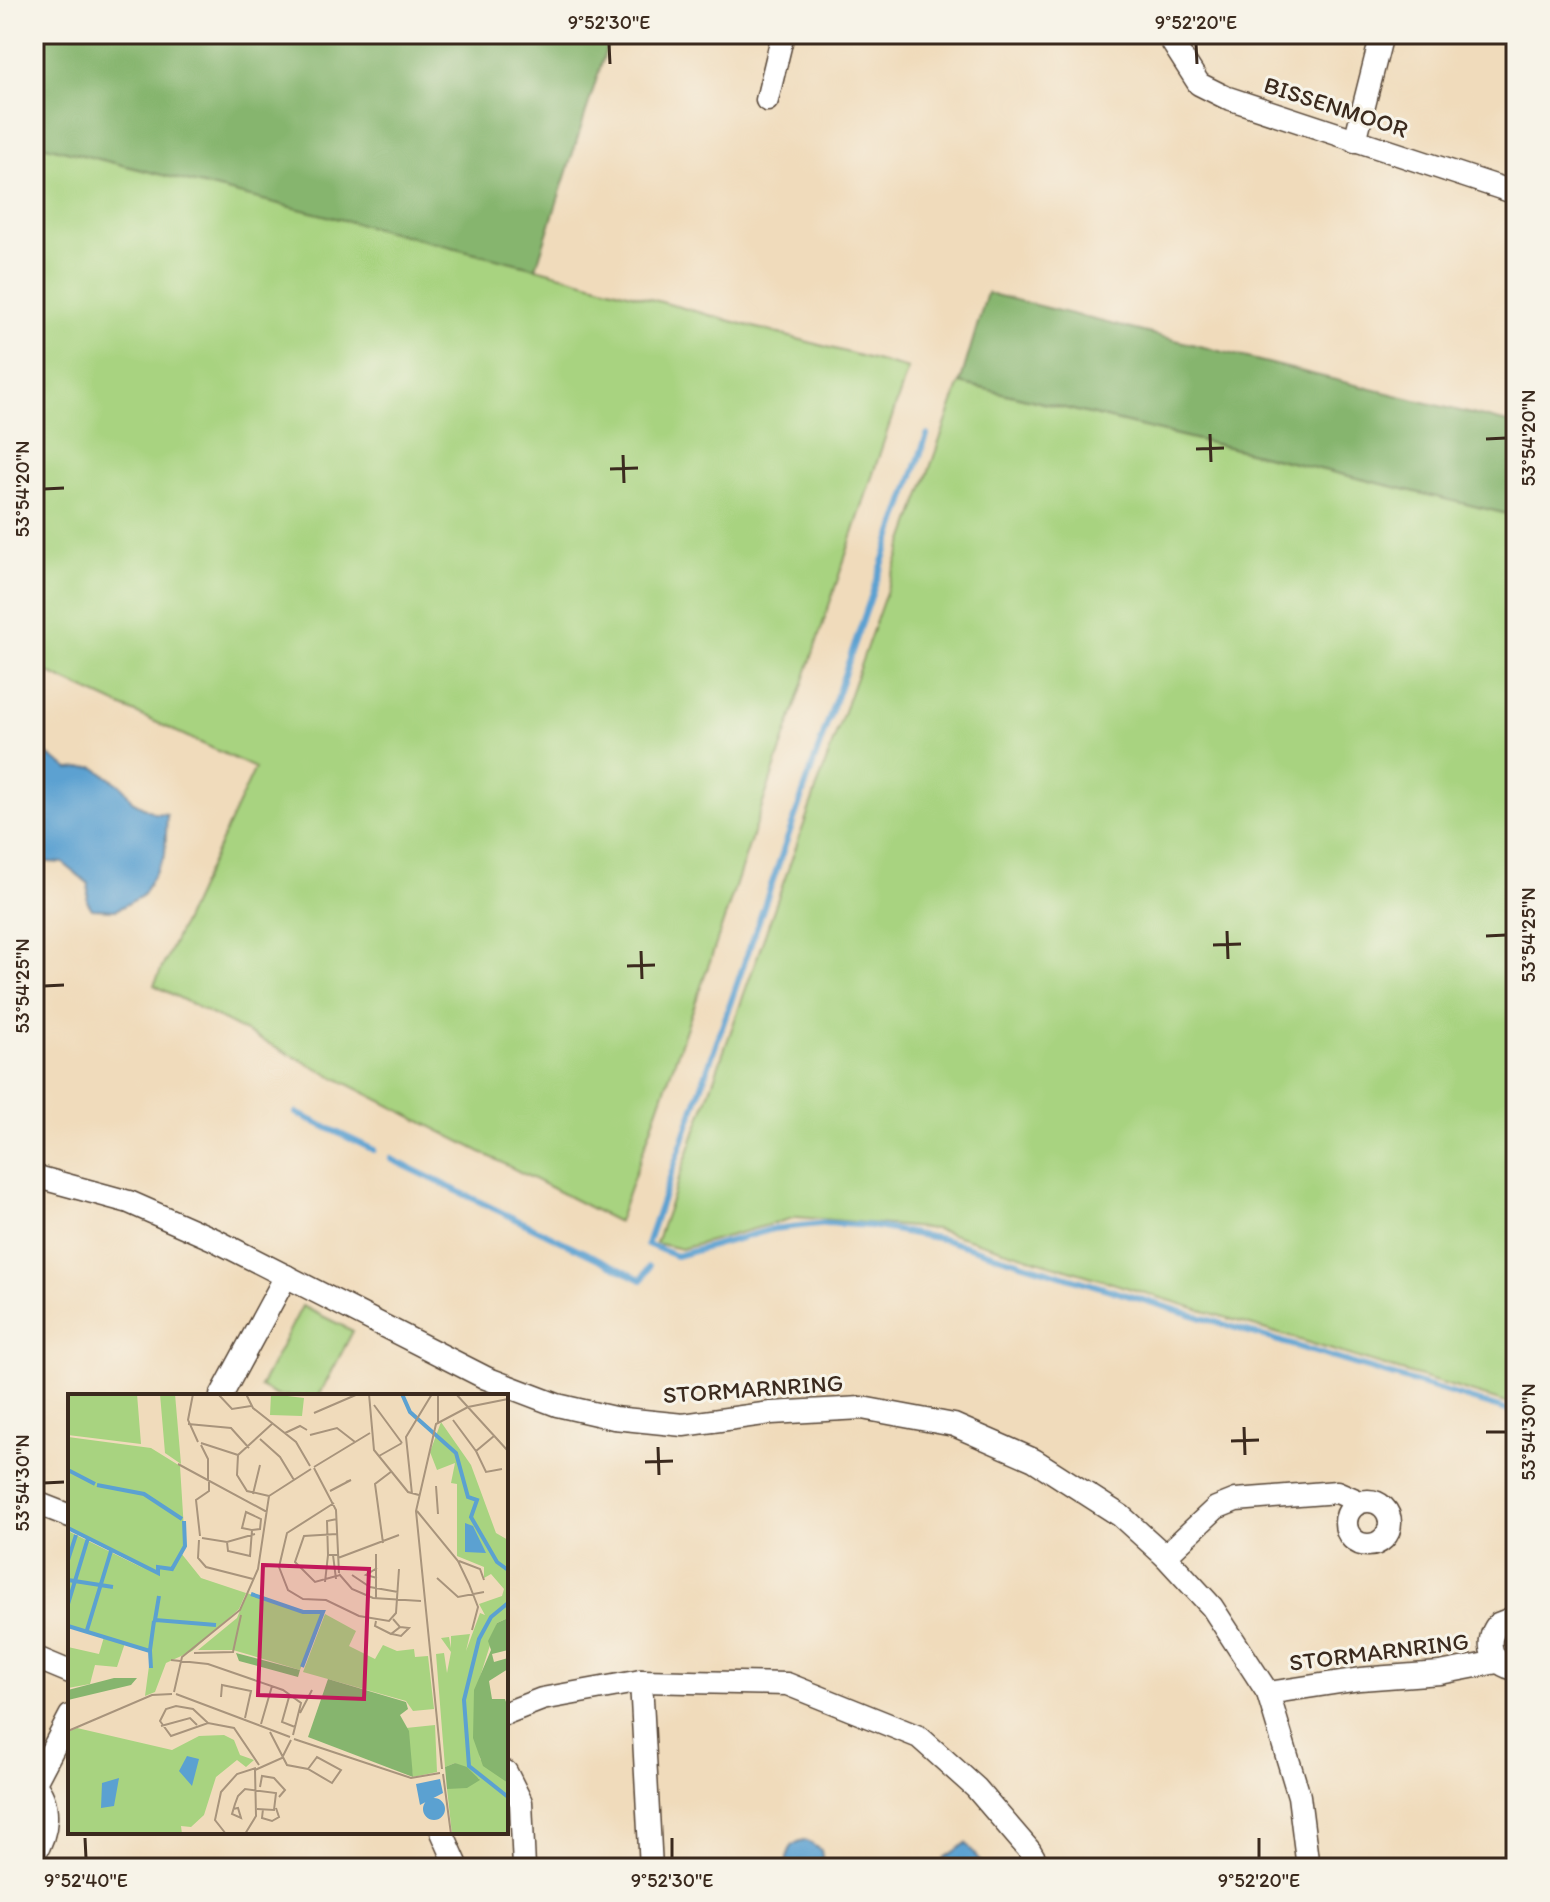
<svg xmlns="http://www.w3.org/2000/svg" width="1550" height="1902" font-family="Itim,sans-serif">
  <rect width="100%" height="100%" fill="#f7f3e8"/>
  <filter id="ink" filterUnits="userSpaceOnUse"><feTurbulence type="fractalNoise" baseFrequency=".0125" numOctaves="2"/><feDisplacementMap in="SourceGraphic" scale="16" xChannelSelector="R" yChannelSelector="G"/><feConvolveMatrix kernelMatrix="1 2 1 2 8 2 1 2 1" color-interpolation-filters="sRGB"/></filter>
  <filter id="wash" filterUnits="userSpaceOnUse"><feTurbulence type="fractalNoise" baseFrequency=".006" numOctaves="4" result="noise"/><feDisplacementMap in="SourceGraphic" scale="32" xChannelSelector="R" yChannelSelector="G"/><feGaussianBlur stdDeviation="1.8" result="paint"/><feColorMatrix in="noise" values="0 0 0 0 0 0 0 0 0 0 0 0 0 0 0 0 0 1.4 0 .05"/><feComposite in="paint" operator="in"/></filter>
  <g filter="url(#wash)">
    <rect width="100%" height="100%" fill="#f0dbbb"/>
    <g fill="#a8d380" stroke="#727e4f" stroke-width="2">
      <path d="M34,143L536,268L908,369L716,944L618,1222L154,985L255,768L34,666Z"/>
      <path d="M960,383L1516,516V1406L935,1229L797,1217L681,1249L656,1243Z"/>
      <path d="M302,1306L353,1331L319,1396H277L260,1387Z"/>
    </g>
    <g fill="#86b56e" stroke="#607046" stroke-width="2">
      <path d="M34,34H611L536,268L34,143Z"/>
      <path d="M987,293L1516,425V516L960,383Z"/>
    </g>
    <g fill="#5ba1d1" stroke="#4b6678" stroke-width="2">
      <path d="M34,730L38,732L42,751L69,769L94,767L123,787L132,801L154,813L167,814L165,855L142,896L116,910L92,909L87,901L89,884L63,863L34,861Z"/>
      <path d="M805,1840L821,1850L824,1868H789L786,1864C788,1851 791,1842 805,1840Z"/>
      <path d="M966,1843L985,1868H946L944,1858Z"/>
    </g>
    <g fill="none" stroke-linecap="round" stroke-linejoin="round">
      <g stroke="#5ba1d1" stroke-width="6">
        <path d="M927,435L647,1244L676,1256L773,1229L828,1223L871,1226L942,1239L1516,1413"/>
        <path d="M296,1113L374,1150"/>
        <path d="M391,1159L642,1280L649,1267"/>
      </g>
    </g>
  </g>
  <g filter="url(#ink)">
    <g fill="none" stroke-linecap="round" stroke-linejoin="round">
      <defs>
        <g id="street">
          <path d="M1167,34L1199,84L1225,97L1516,193"/>
          <path d="M767,100L783,34"/>
          <path d="M1355,141L1382,34"/>
          <path d="M34,1176L129,1202L213,1239L486,1378L557,1405L614,1418L683,1425L771,1413L862,1408L954,1425L1034,1460L1121,1516L1165,1556L1212,1607L1268,1693L1299,1796L1308,1868"/>
          <path d="M221,1396L286,1276"/>
          <circle cx="1368" cy="1523" r="22"/>
          <path d="M34,1502L70,1516"/>
          <path d="M1165,1556L1216,1508L1236,1500L1337,1492L1360,1502"/>
          <path d="M1516,1617L1498,1624C1483,1643 1492,1666 1516,1669"/>
          <path d="M34,1657L70,1672"/>
          <path d="M641,1681L651,1868"/>
          <path d="M1268,1693L1360,1679L1440,1673L1497,1662"/>
          <path d="M506,1713L542,1699L641,1681L787,1684L919,1737L976,1788L1030,1851L1040,1868"/>
          <path d="M506,1772L521,1802L524,1868"/>
          <path d="M35,1783L70,1716"/>
          <path d="M34,1784C52,1803 48,1833 34,1855"/>
          <path d="M442,1832L458,1868"/>
        </g>
      </defs>
      <use href="#street" stroke="#564536" stroke-width="25"/>
      <use href="#street" stroke="#fff" stroke-width="22"/>
    </g>
  </g>
  <path fill="none" stroke="#3b2a1e" stroke-width="3" d="M609,44L610,64M1196,44L1197,64M1210,434L1211,462M1486,439L1506,438M1196,449L1224,448M623,455L624,483M610,469L638,468M44,489L64,488M1227,931L1228,959M1486,936L1506,935M1213,945L1241,944M641,951L642,979M627,966L655,965M44,986L64,985M1244,1427L1245,1455M1486,1432H1506M1231,1441L1259,1440M658,1447L659,1475M645,1462L673,1461M44,1483L64,1482M85,1838L86,1858M672,1838V1858M1259,1838V1858"/>
  <g text-anchor="middle" stroke-width="6" stroke-linejoin="round" paint-order="stroke">
    <g font-size="24" fill="#3b2a1e" stroke="#f7f3e8">
      <text transform="translate(1336 107) rotate(18)" y="8">BISSENMOOR</text>
      <text transform="translate(753 1389) rotate(-4)" y="8">STORMARNRING</text>
      <text transform="translate(1379 1652) rotate(-7)" y="8">STORMARNRING</text>
    </g>
  </g>
  <g transform="translate(68 1394)">
    <rect width="440" height="440" fill="#f0dbbb"/>
    <path d="M0,0H69L73,50L0,41ZM92,0H107L113,70L97,59ZM203,0L236,4L234,22L202,21ZM373,28L403,71L428,139L440,146V224L429,229L406,302L412,365L440,389V440H384L379,395L411,385L387,369L377,373L368,260L376,259L379,279L383,258L373,244L381,243L383,254V242L402,240L398,257L412,219L417,221L411,210L434,202L436,195L423,180L416,184V173L389,162V90L383,89L387,69L369,76L362,58ZM0,43L83,54L112,72L117,152L113,159L133,184L178,199L171,215L124,257L98,269L87,298L77,302L83,257L57,249L49,273L27,271L22,290L0,294V253L31,260L36,243L0,232V137L77,175L0,134ZM179,199L235,219L255,218L232,276L165,256H130L169,224ZM257,220L288,237L281,252L307,265L315,251L329,257L346,255L347,263L360,262L366,315L345,317L338,307L235,278ZM367,331L369,378L345,383L338,334ZM9,334L104,356L131,342L156,341L166,346L172,361L186,366L178,373L169,366L148,383L136,421L123,433L113,432L114,440H0V338Z" fill="#a8d380"/>
    <path d="M440,224V256L424,260L426,268L440,264V275L421,287L424,305H437L440,314V389L415,372L405,344L406,296L423,256L420,247L429,229ZM168,259L232,276L230,283L171,267ZM46,284H69L63,291L0,306V296ZM260,285L338,308L340,315L332,321L341,337L345,383L240,343ZM387,369L399,373L412,386L399,394L379,395L377,373Z" fill="#86b56e"/>
    <path d="M397,129L405,132L418,159L397,158ZM119,362L131,365L124,392L111,377ZM51,384L46,412L33,414L34,389ZM372,385L375,399L352,411L348,390ZM355 415a11 11 0 1 1 22 0a11 11 0 1 1-22 0Z" fill="#5ba1d1"/>
    <path fill="none" stroke="#5ba1d1" stroke-width="4" d="M334,0L342,18L388,59L400,103L409,106L403,123L429,168L440,176M0,76L27,90M29,91L76,100L114,125M0,134L90,179V173L104,175L117,152L116,127M0,166L8,141M0,186L45,193M183,200L235,218H255L234,273M91,202L87,226L148,231M440,209L423,223L411,245L396,306L401,372L440,403M0,210L20,144M0,232L82,257L83,274M19,236L43,157M82,256L86,227"/>
    <path fill="none" stroke="#a8947c" stroke-width="2" d="M125,0L120,26L130,48M150,0L164,15L183,12M178,0L185,14L228,48L242,72M301,0L306,56L340,98L351,101M370,0V28M388,0L440,57M306,11L334,49M246,19L290,0M385,26L408,57L426,42M120,30L163,34L181,54M217,39L232,32L239,36M242,41L269,34L287,48M192,45L212,63L226,86M133,49L170,61M133,51L140,65V86M408,57L418,78L434,75M311,62L334,49M110,70L199,118M246,73L302,39M246,74L268,116L271,179M368,92L370,120M262,97L283,86L278,88M185,100L192,71M344,100L338,43L364,0M201,102L179,97L169,81L170,61L205,29M266,109L219,139L211,173L220,196L235,205L258,206L291,222L321,227L328,219L331,175M349,117L390,167L401,190L410,213L404,236M269,125L259,127L260,161H270M269,140L236,142L227,168L247,188L272,181M132,142L128,106L141,97V88M134,144L159,148L187,140M131,146L130,164L138,173L185,185M159,148L160,157L182,162L184,136L174,134L178,118L193,125L192,135L184,136M315,149L307,90L324,77M308,160V205M265,161L268,185M270,164L331,141M391,167L412,175L416,186M309,174L298,181L309,184M271,180L284,195L305,204L353,207M284,181L302,193L330,198M369,184L390,203L416,198M257,188L260,161M308,227L307,232L323,240L332,233L325,225M324,240L333,242L341,234L332,233M126,259L165,258L173,221M103,266L140,270L215,296L233,309L225,341M106,298L114,263L172,216L190,175L201,102L243,75M108,300L222,343M153,303L154,291L183,297L177,324M221,303L214,328L227,333M232,319L244,296M140,329L125,315L108,312L98,315L92,327L103,342L140,329L166,334L191,371M193,330L204,292M93,332L122,324L129,331M0,337L84,301L104,300M202,338L219,371L240,375L264,389L273,376L249,363L240,375M226,345L343,384L372,379M374,375L348,117L368,30L400,13L440,5M375,380L383,440M192,393L194,382L206,384L217,396L211,403M165,415L170,414L173,424L164,420L167,410L170,402L177,395L208,399L206,416L189,415M195,415L194,424L204,427L211,423L208,414M158,440L147,426L153,398L169,380L188,374M177,440L188,422L187,376L214,364L223,346"/>
    <path fill="#c2185b" fill-opacity="0.15" stroke="#c2185b" stroke-width="4" d="M195,171L301,175L296,305L190,301Z"/>
    <rect width="440" height="440" fill="none" stroke="#3b2a1e" stroke-width="4"/>
  </g>
  <rect width="1550" height="1902" fill="none" stroke="#f7f3e8" stroke-width="88"/>
  <rect x="44" y="44" width="1462" height="1814" fill="none" stroke="#3b2a1e" stroke-width="3"/>
  <g font-size="20" text-anchor="middle" fill="#3b2a1e">
    <text x="609" y="29">9°52'30"E</text>
    <text x="1196" y="29">9°52'20"E</text>
    <text transform="translate(1528 438) rotate(-90)" y="7">53°54'20"N</text>
    <text transform="translate(22 489) rotate(-90)" y="7">53°54'20"N</text>
    <text transform="translate(1528 935) rotate(-90)" y="7">53°54'25"N</text>
    <text transform="translate(22 986) rotate(-90)" y="7">53°54'25"N</text>
    <text transform="translate(1528 1432) rotate(-90)" y="7">53°54'30"N</text>
    <text transform="translate(22 1483) rotate(-90)" y="7">53°54'30"N</text>
    <text x="86" y="1887">9°52'40"E</text>
    <text x="672" y="1887">9°52'30"E</text>
    <text x="1259" y="1887">9°52'20"E</text>
  </g>
</svg>
